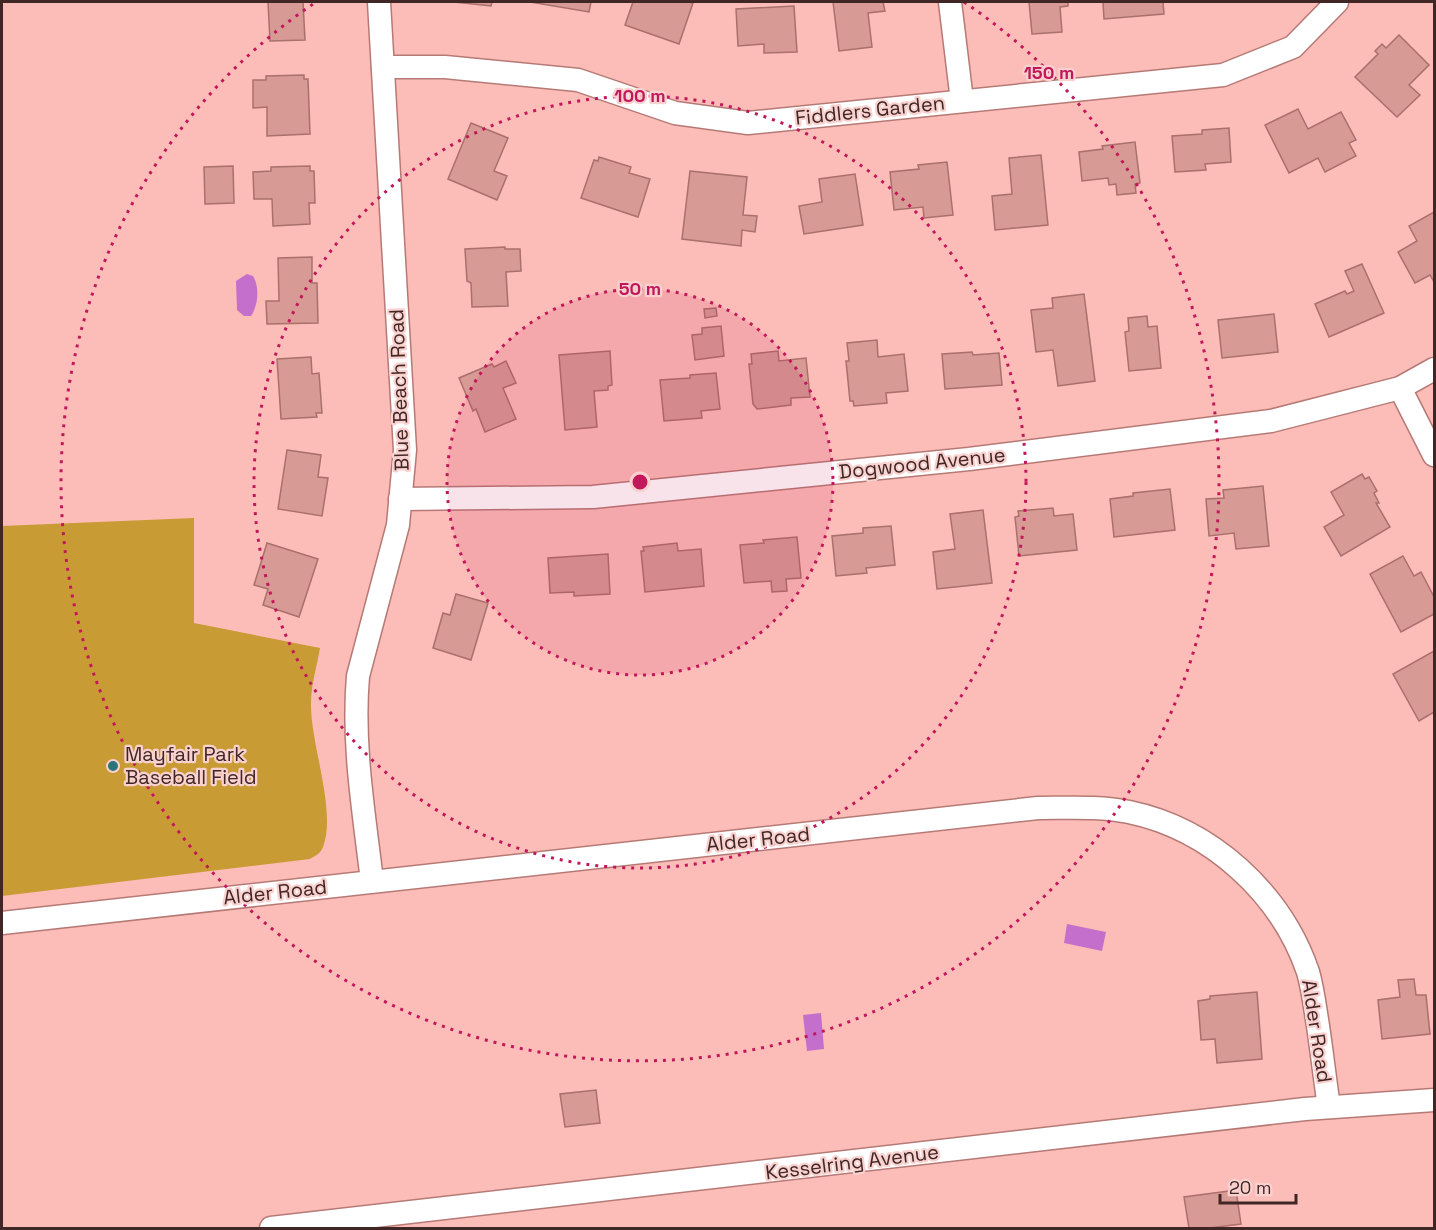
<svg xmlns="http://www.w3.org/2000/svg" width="1436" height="1230" font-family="'Space Grotesk',sans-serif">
  <rect width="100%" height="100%" fill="#fcbcb7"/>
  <path fill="#c99b35" d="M194,518V623L320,648C317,666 311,685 311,703C310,743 337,811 323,847C321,853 315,856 310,859L2,896V526Z"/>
  <g fill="#c46fcc">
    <path d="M247,274L253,276C260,288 258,305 251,316H244L237,310L236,281Z"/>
    <path d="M1067,924L1106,932L1102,951L1064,943Z"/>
    <path d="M821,1013L824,1049L807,1051L803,1015Z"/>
  </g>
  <g fill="#d79a95" stroke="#aa706c" stroke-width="1.5">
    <path d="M268,2H303L305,40L270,41Z"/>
    <path d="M454,2H492L491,6Z"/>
    <path d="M530,2H591L589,12Z"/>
    <path d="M633,2H688L693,3L679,44L625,25Z"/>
    <path d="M833,2H883L885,11L868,13L872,47L839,51Z"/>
    <path d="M1029,2H1068V6L1060,7L1062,32L1032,34Z"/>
    <path d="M1103,2H1163L1164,14L1104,19Z"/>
    <path d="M794,6L797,52L764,53V44L738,46L736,9Z"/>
    <path d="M1399,35L1429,65L1409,85L1420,95L1397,117L1355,77L1378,54L1375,51L1382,44L1386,48Z"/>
    <path d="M304,75V79H308L310,134L267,136V107L253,108V80H266V76Z"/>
    <path d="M1298,109L1308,129L1341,112L1356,140L1349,143L1356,156L1325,172L1318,158L1289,173L1265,125Z"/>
    <path d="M471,123L508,138L494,171L507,176L497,200L448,179Z"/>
    <path d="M1229,128L1231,162L1205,164L1206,170L1175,172L1172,136L1202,134V130Z"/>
    <path d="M1135,142L1140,183L1135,184L1136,193L1117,195L1116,184L1109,185L1108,178L1082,181L1079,152L1103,149L1102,146Z"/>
    <path d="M1041,155L1048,225L995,230L992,196L1012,194L1009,158Z"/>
    <path d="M599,157L631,167L629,173L650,179L638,217L581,198L594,160L598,161Z"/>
    <path d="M947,162L953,215L924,218L923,207L894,210L890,172L919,169L918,165Z"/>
    <path d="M233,166L234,203L205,204L204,167Z"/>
    <path d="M310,166V171H314L315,203H309L310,224L273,226L272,199H254L253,172L271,171V167Z"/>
    <path d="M690,171L747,177L743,215L757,216L755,232L742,230L741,246L682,239Z"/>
    <path d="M855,174L863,225L804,234L799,206L822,202L819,179Z"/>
    <path d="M1434,212V282L1430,275L1415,283L1398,252L1417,241L1409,226Z"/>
    <path d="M505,247V249H520L521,271L506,272L508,306L472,307L471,283L467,281L465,249Z"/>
    <path d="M312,257V283H317L318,323L267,324L266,301H279L278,258Z"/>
    <path d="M1362,264L1384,313L1329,337L1315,304L1345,291L1347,294L1354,291L1345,271Z"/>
    <path d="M1084,294L1095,381L1058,386L1053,350L1036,352L1031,310L1053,308L1052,298Z"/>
    <path d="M716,308L717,316L705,318L704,309Z"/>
    <path d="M1274,314L1278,352L1222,358L1218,320Z"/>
    <path d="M1147,316L1148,327L1157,326L1161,368L1129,371L1125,332L1129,331L1128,318Z"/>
    <path d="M721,326L724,356L695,360L692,335L702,334V328Z"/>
    <path d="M877,340L878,357L904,354L908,391L886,393L887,403L854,406L853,401H850L846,361H849L847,343Z"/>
    <path d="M610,351L612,385L608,386V390L594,391L597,427L565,430L559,355Z"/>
    <path d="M778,351L779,361L806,358L810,397L791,398V405L757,409L753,404L749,364H752L751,354Z"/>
    <path d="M972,352L973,355L999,353L1002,385L945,389L942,354Z"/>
    <path d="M311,357L312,374L319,373L322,413H316L317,417L281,419L277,359Z"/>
    <path d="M506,361L516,383L503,388L516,419L485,432L476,409L473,411L459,378L492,364L494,367Z"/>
    <path d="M716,373L720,409L701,411L702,418L664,421L660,380L690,378V375Z"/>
    <path d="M287,450L321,455L318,477L328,478L322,516L278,509Z"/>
    <path d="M1362,474L1365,479L1369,477L1377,491L1374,493L1379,503H1376L1390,527L1341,556L1324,527L1344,515L1331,492Z"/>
    <path d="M1263,486L1269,546L1236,549L1234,533L1209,536L1206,499L1224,498L1223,490Z"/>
    <path d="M1170,489L1175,530L1114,537L1110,499L1133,496V493Z"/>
    <path d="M1053,508L1054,516L1073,514L1077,550L1019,556L1015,517L1019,516L1018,511Z"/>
    <path d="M983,510L992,583L937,589L933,552L955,549L950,514Z"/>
    <path d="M891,526L895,565L866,568L867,573L836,576L832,536L863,533V528Z"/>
    <path d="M797,537L801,578L786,579L787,591L772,592L771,581L744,583L740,545L764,543L763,540Z"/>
    <path d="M267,543L318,559L299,617L263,605L268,589L254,585Z"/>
    <path d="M677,543L678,551L701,549L704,586L645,592L641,551H644L643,547Z"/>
    <path d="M608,554L610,594L574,596V592L550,593L548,558Z"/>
    <path d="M1403,556L1414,576L1421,572L1434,597V614L1401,632L1370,574Z"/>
    <path d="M456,594L488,603L471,660L433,648L443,613L450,615Z"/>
    <path d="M1434,651V712L1419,721L1393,674Z"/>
    <path d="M1414,979L1416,995H1426L1430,1034L1382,1039L1378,1000L1400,997L1398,980Z"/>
    <path d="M1257,992L1262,1059L1217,1063L1215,1039L1201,1040L1198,1001L1210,999V996Z"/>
    <path d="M596,1090L600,1123L565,1127L560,1094Z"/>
    <path d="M1236,1190L1241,1224L1209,1228H1189L1184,1197Z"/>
  </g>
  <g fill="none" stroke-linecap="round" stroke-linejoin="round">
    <defs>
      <g id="street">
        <path d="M950,2L962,101"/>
        <path d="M383,67H445L578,80L675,113L748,123L1223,75L1293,47L1337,2"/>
        <path d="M1400,388L1434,455"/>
        <path d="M400,499L593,497L969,459L1271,421L1400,388L1434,369"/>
        <path d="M372,881C364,813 352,744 358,676L398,525L405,450L379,2"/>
        <path d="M2,923L1038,808C1068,808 1100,806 1129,812C1211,829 1281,893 1308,972C1313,989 1315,1008 1318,1026C1322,1053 1325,1080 1329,1107"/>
        <path d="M271,1228L1305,1109L1434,1100"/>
      </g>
    </defs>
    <use href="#street" stroke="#b67a76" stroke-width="25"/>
    <use href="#street" stroke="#fff" stroke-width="22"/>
  </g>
  <circle cx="640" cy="482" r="193" fill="#c2185b" fill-opacity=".12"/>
  <g fill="none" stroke="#c2185b" stroke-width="3" stroke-dasharray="3 6">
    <circle cx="640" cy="482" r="193"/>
    <circle cx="640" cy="482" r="386"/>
    <path d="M964 2A579 579 0 1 1 316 2"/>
  </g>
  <circle fill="#2b747b" stroke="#f9d1ce" stroke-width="2" cx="113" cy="766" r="6"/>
  <g text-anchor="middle" stroke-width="4.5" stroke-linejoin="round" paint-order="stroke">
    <g font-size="20" fill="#402726" stroke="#f9d1ce">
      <text transform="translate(870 110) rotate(-6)" y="7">Fiddlers Garden</text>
      <text transform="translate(399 390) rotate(-92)" y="7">Blue Beach Road</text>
      <text transform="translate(922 463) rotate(-6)" y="7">Dogwood Avenue</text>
      <text transform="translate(758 839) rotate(-6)" y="7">Alder Road</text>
      <text transform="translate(275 892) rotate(-6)" y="7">Alder Road</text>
      <text transform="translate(1317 1031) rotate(81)" y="7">Alder Road</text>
      <text transform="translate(852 1162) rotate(-7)" y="7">Kesselring Avenue</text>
    </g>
    <g font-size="20" fill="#402726" stroke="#f9d1ce" text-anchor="start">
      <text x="125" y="761">Mayfair Park<tspan x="125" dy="23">Baseball Field</tspan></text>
    </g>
  </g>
  <circle cx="640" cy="482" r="9" fill="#c2185b" stroke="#f9d1ce" stroke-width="3"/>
  <g font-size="18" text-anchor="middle" font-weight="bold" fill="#c2185b" stroke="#f9d1ce" stroke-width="4.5" stroke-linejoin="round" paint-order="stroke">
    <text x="1049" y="79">150 m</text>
    <text x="640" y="102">100 m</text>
    <text x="640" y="295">50 m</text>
  </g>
  <rect width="1436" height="1230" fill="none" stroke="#402726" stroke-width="6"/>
  <path d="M1220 1194v9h76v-9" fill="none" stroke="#402726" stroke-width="3"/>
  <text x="1229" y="1194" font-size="18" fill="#402726" stroke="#f9d1ce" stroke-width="4.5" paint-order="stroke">20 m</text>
</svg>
